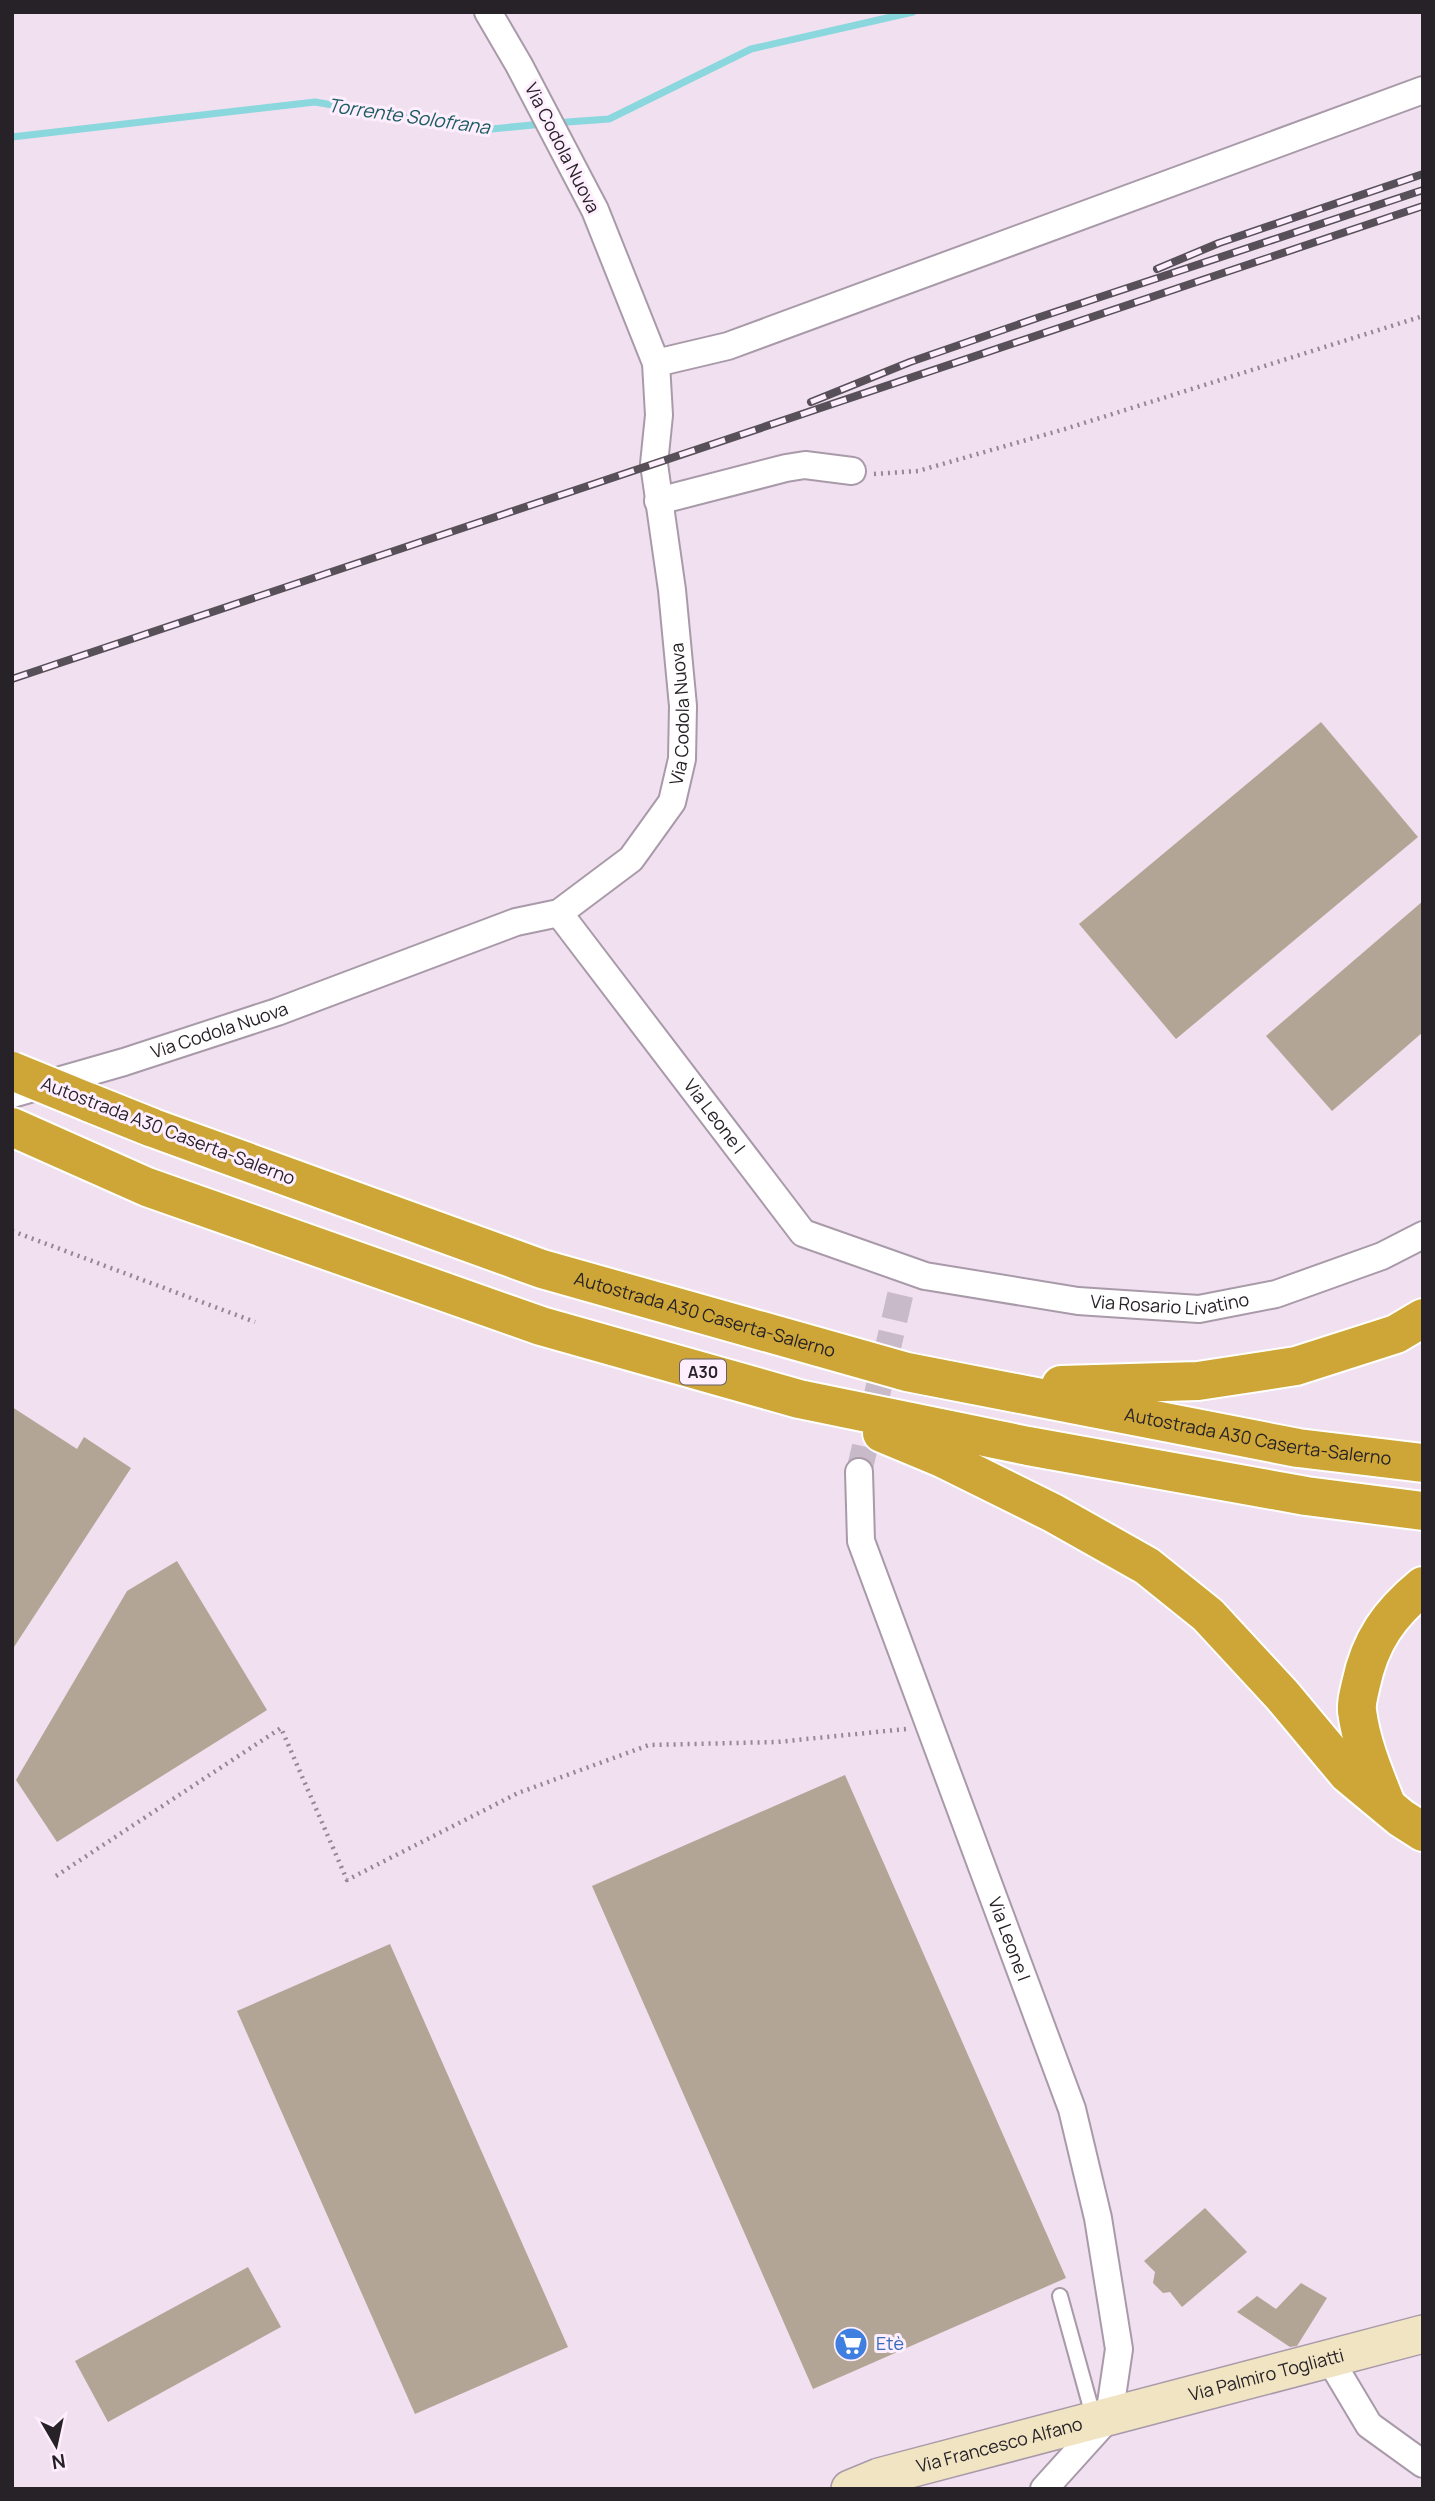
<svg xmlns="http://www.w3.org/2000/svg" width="1435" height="2501" font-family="Manrope,sans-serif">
  <rect width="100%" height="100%" fill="#f0e0f0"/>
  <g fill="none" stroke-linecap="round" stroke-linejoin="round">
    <g stroke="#8ad7dd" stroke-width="7">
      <path d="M554,123L609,119L751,49L913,12"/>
      <path d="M12,137L315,102L481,130L543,124"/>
    </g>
  </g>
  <g fill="#b2a595">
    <path d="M1321,722L1418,837L1176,1039L1079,924Z"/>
    <path d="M1423,901V1032L1332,1111L1266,1036Z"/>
    <path d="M12,1407L77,1449L84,1437L131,1468L12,1650Z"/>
    <path d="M177,1561L267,1710L57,1842L16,1780L127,1591Z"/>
    <path d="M845,1775L1066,2278L813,2389L592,1886Z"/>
    <path d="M390,1944L568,2347L415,2414L237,2011Z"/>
    <path d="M1205,2208L1247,2252L1182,2307L1170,2292L1163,2293L1153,2283L1155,2272L1144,2261Z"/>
    <path d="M248,2267L281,2327L108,2422L75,2361Z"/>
    <path d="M1301,2283L1327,2298L1297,2346L1290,2347L1237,2312L1257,2296L1276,2309Z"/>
  </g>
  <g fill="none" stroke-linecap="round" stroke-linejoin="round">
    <path stroke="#c8bac8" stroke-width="26" stroke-dasharray="26 13" stroke-linecap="butt" d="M859,1472L906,1270"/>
    <defs>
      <path id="service" d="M1060,2296L1094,2419"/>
      <g id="minor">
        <path d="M656,363L728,346L1423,90"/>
        <path d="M658,501L786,468L805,465L852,471"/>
        <path id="s1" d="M559,913L803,1233L925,1276L1078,1301L1199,1309L1276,1294L1382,1256L1423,1235"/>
        <path id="s2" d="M12,1094L124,1062L277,1012L516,922L559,913L631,859L672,802L682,759L683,706L672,590L654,464L659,415L656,363L595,210L519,65L488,12"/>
        <path id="s3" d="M859,1472L861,1541L1072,2109L1098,2218L1119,2349L1109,2417L1044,2489"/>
        <path d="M1329,2358L1369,2425L1423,2464"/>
      </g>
      <g id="secondary">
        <path id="s4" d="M850,2489L879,2477L1423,2334"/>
      </g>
      <g id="motorway">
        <path id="s5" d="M88,1102L153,1128L542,1269L907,1372L1298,1448L1423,1463"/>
        <path d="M12,1127L147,1187L541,1326L799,1399L1028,1446L1306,1496L1423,1511"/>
        <path d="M1061,1385L1198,1381L1296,1366L1396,1334L1423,1318"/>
        <path d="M882,1433L942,1458L1053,1513L1147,1566L1208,1615L1282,1695L1348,1774L1401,1818L1423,1832"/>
        <path d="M1386,1804C1374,1774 1361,1743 1357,1711C1356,1702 1359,1693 1361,1684C1370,1641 1389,1614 1423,1586"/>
      </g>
    </defs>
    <use href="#service" stroke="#a99aa9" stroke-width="18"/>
    <use href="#minor" stroke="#a99aa9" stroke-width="30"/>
    <use href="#secondary" stroke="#a99aa9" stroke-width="40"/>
    <use href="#motorway" stroke="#fff" stroke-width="42"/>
    <g stroke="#938893" stroke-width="4.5" stroke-dasharray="2 5" stroke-linecap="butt">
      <path d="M874,474L918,471L1065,429L1423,316"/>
      <path d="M12,1231L255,1322"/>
      <path d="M56,1876L281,1728L347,1880L518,1793L649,1745L777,1742L906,1729"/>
    </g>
    <use href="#service" stroke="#fff" stroke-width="14"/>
    <use href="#minor" stroke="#fff" stroke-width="26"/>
    <use href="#secondary" stroke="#f0e4c3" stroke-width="37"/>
    <use href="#motorway" stroke="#cea638" stroke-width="38"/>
    <defs>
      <g id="rail">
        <path d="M1157,269L1219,243L1423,174"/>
        <path d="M811,402L910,362L1040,317L1423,190"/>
        <path d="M12,679L1423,206"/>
      </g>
    </defs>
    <use href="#rail" stroke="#585058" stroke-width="8"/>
    <use href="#rail" stroke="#feeefe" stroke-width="5" stroke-dasharray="16" stroke-linecap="butt"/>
    <defs>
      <path id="motorway-bridge" d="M12,1071L88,1102"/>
    </defs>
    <use href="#motorway-bridge" stroke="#fff" stroke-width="42" stroke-linecap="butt"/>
    <use href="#motorway-bridge" stroke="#cea638" stroke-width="38"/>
  </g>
  <defs>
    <symbol id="supermarket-disc" viewBox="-11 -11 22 22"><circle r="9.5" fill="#3f7fe0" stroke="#feeefe"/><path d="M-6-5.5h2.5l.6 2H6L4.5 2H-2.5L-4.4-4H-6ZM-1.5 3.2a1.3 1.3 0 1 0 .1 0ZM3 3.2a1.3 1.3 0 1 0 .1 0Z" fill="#fff"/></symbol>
  </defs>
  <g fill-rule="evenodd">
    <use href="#supermarket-disc" x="832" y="2325" width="38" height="38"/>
  </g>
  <g text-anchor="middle" stroke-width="6" stroke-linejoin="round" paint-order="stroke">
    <rect fill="#feeefe" stroke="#685f68" stroke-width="2" x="680" y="1359.5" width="46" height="25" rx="5"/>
    <g font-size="16" font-weight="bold" fill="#272227">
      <text x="703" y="1378">A30</text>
    </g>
    <g font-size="18" fill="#272227" stroke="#feeefe">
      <text transform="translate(562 148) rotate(63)" y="6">Via Codola Nuova</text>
      <text dy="6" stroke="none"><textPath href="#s2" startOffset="826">Via Codola Nuova</textPath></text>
      <text dy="6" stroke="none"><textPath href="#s2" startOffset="217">Via Codola Nuova</textPath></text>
      <text dy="6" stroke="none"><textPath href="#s1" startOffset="256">Via Leone I</textPath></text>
      <text transform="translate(168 1131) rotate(21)" y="6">Autostrada A30 Caserta-Salerno</text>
      <text dy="6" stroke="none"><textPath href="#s1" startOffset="779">Via Rosario Livatino</textPath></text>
      <text dy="6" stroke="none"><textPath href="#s5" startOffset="653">Autostrada A30 Caserta-Salerno</textPath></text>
      <text dy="6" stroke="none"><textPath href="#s5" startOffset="1220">Autostrada A30 Caserta-Salerno</textPath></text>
      <text dy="6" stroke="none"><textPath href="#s3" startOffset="494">Via Leone I</textPath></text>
      <text dy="6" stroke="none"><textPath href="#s4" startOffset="432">Via Palmiro Togliatti</textPath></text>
      <text dy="6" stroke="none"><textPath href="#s4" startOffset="156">Via Francesco Alfano</textPath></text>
    </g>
    <g font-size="18" fill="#366cbe" stroke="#feeefe" text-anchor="start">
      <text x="876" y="2350">Etè</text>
    </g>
    <g font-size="19" font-style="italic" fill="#1c5d62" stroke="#feeefe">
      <text transform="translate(409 116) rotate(8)" y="7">Torrente Solofrana</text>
    </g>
  </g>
  <rect width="1435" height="2501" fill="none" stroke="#272227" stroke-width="28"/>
  <g transform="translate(56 2445) rotate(171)" stroke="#feeefe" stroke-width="5" paint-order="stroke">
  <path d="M0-5L12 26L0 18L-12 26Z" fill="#272227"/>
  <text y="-10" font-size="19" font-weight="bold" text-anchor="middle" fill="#272227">N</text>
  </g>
</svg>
